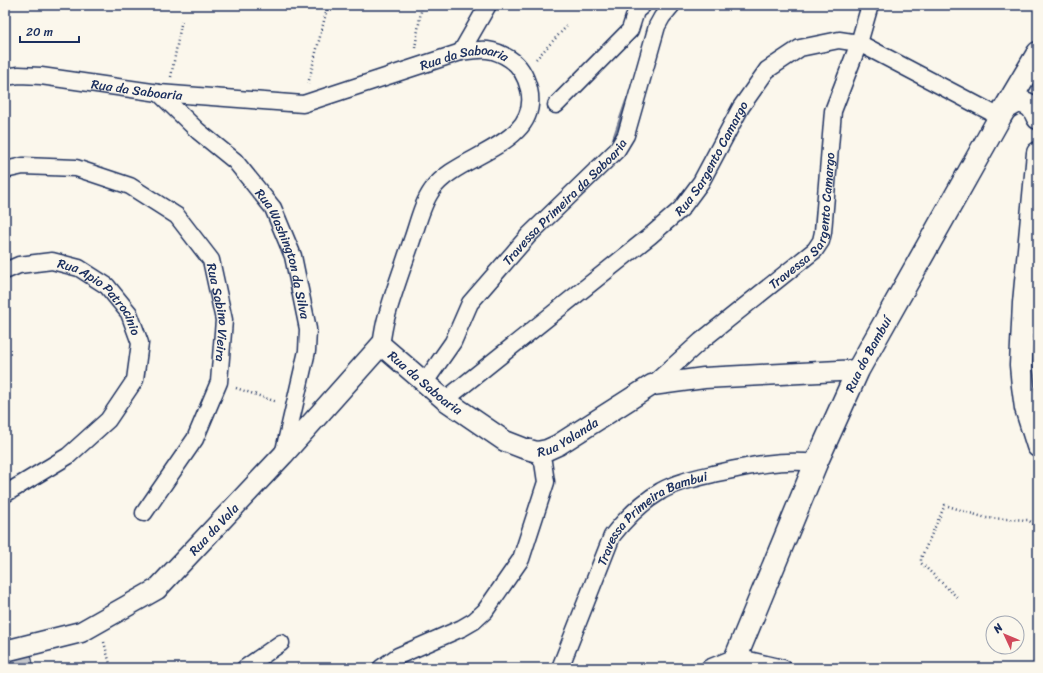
<svg xmlns="http://www.w3.org/2000/svg" width="1043" height="673" font-family="Sriracha,sans-serif">
  <rect width="100%" height="100%" fill="#fbf7ec"/>
  <filter id="ink" filterUnits="userSpaceOnUse"><feTurbulence type="fractalNoise" baseFrequency=".025" numOctaves="2"/><feDisplacementMap in="SourceGraphic" scale="8" xChannelSelector="R" yChannelSelector="G"/><feConvolveMatrix kernelMatrix="1 2 1 2 8 2 1 2 1" color-interpolation-filters="sRGB"/></filter>
  <g filter="url(#ink)">
    <g fill="none" stroke-linecap="round" stroke-linejoin="round">
      <path stroke="#747e96" stroke-width="6" d="M614,142L628,101"/>
    </g>
    <path fill="#c3c5c9" stroke="#1b2f5e" d="M31,654L34,668H7L5,661Z"/>
    <g fill="none" stroke-linecap="round" stroke-linejoin="round">
      <defs>
        <g id="minor">
          <path d="M461,52L488,5"/>
          <path id="s1" d="M5,77L19,75L41,76L159,93L303,104L461,52C482,49 492,47 510,59C521,66 526,77 529,89C542,146 456,154 432,190C422,204 418,223 412,240C404,264 395,288 388,312C384,323 383,334 381,345"/>
          <path id="s2" d="M159,93L198,131L235,161L273,208L293,256L308,329L307,351L283,455"/>
          <path d="M556,105L630,30L636,11L643,5"/>
          <path id="s3" d="M5,170L23,166L76,168L130,186L177,216L211,260L224,320L219,382L195,439L144,513"/>
          <path id="s4" d="M5,271L19,265L52,261L79,268L107,286L129,313L140,343L135,380L108,420L68,456L5,494"/>
          <path id="s5" d="M425,382L453,342L470,303L529,235L617,150L626,135L657,26L662,17L672,5"/>
          <path id="s6" d="M652,385L701,341L815,250L821,241L823,232L833,111L859,43L870,5"/>
          <path id="s7" d="M445,400L650,236L681,209L701,182L741,107L767,70L800,48L839,40L859,43L1000,117"/>
          <path d="M245,668L281,643"/>
          <path d="M381,668L398,656L462,628L474,621L485,611L521,559L546,482L543,462L537,452"/>
          <path id="s8" d="M560,668L612,536C626,518 641,503 661,491C677,482 696,478 713,474C749,466 778,459 816,463"/>
          <path d="M709,668L736,657L783,668"/>
        </g>
        <g id="tertiary">
          <path id="s9" d="M5,651L81,632L157,589L283,455L381,345L445,400L505,441L523,448L537,452L547,450L558,445L652,385L704,378L858,370"/>
        </g>
        <g id="secondary">
          <path d="M1006,108L1018,101C1031,104 1033,107 1038,118"/>
          <path d="M1038,153L1024,303L1021,365L1023,386L1026,408L1038,446"/>
          <path id="s10" d="M733,668L736,657L816,463L858,370L1000,117L1038,53"/>
        </g>
      </defs>
      <use href="#minor" stroke="#1b2f5e" stroke-width="19"/>
      <use href="#tertiary" stroke="#1b2f5e" stroke-width="23"/>
      <use href="#secondary" stroke="#1b2f5e" stroke-width="25"/>
      <g stroke="#1b2f5e" stroke-width="2.5" stroke-dasharray="1 3" stroke-linecap="butt">
        <path d="M415,48L422,5"/>
        <path d="M536,59L567,26"/>
        <path d="M171,77L182,19"/>
        <path d="M308,84L328,5"/>
        <path d="M236,388L277,402"/>
        <path d="M957,597L921,563V558L945,505L986,518L1028,520L1035,525L1038,530"/>
        <path d="M104,642L111,668"/>
      </g>
      <use href="#minor" stroke="#fbf7ec" stroke-width="16"/>
      <use href="#tertiary" stroke="#fbf7ec" stroke-width="20"/>
      <use href="#secondary" stroke="#fbf7ec" stroke-width="22"/>
    </g>
  </g>
  <g text-anchor="middle" stroke-width="3" stroke-linejoin="round" paint-order="stroke">
    <g font-size="13" fill="#1b2f5e" stroke="#fbf7ec">
      <text dy="5" stroke="none"><textPath href="#s1" startOffset="469">Rua da Saboaria</textPath></text>
      <text dy="5" stroke="none"><textPath href="#s1" startOffset="133">Rua da Saboaria</textPath></text>
      <text dy="5" stroke="none"><textPath href="#s7" startOffset="363">Rua Sargento Camargo</textPath></text>
      <text dy="5" stroke="none"><textPath href="#s5" startOffset="230">Travessa Primeira da Saboaria</textPath></text>
      <text dy="5" stroke="none"><textPath href="#s6" startOffset="233">Travessa Sargento Camargo</textPath></text>
      <text dy="5" stroke="none"><textPath href="#s2" startOffset="209">Rua Washington da Silva</textPath></text>
      <text dy="5" stroke="none"><textPath href="#s4" startOffset="111">Rua Apio Patrocinio</textPath></text>
      <text dy="5" stroke="none"><textPath href="#s3" startOffset="293">Rua Sabino Vieira</textPath></text>
      <text dy="5" stroke="none"><textPath href="#s10" startOffset="342">Rua do Bambuí</textPath></text>
      <text dy="5" stroke="none"><textPath href="#s9" startOffset="555">Rua da Saboaria</textPath></text>
      <text dy="5" stroke="none"><textPath href="#s9" startOffset="722">Rua Yolanda</textPath></text>
      <text dy="5" stroke="none"><textPath href="#s8" startOffset="184">Travessa Primeira Bambui</textPath></text>
      <text dy="5" stroke="none"><textPath href="#s9" startOffset="248">Rua da Vala</textPath></text>
    </g>
  </g>
  <rect width="1043" height="673" fill="none" stroke="#fbf7ec" stroke-width="20"/>
  <rect x="10" y="10" width="1023" height="653" fill="none" stroke="#1b2f5e" stroke-width="1.5" filter="url(#ink)"/>
  <g transform="translate(1005 635) rotate(314)"><circle r="19" fill="#fbf7ec" stroke="#a1a7b3"/>
  <path d="M0-3L7 15L0 10L-7 15Z" fill="#d1495b"/>
  <text y="-6" font-size="11" font-weight="bold" text-anchor="middle" fill="#1b2f5e">N</text>
  </g>
  <path d="M20 36v6h59v-6" fill="none" stroke="#1b2f5e" stroke-width="2"/>
  <text x="26" y="36" font-size="12" fill="#1b2f5e" stroke="#fbf7ec" stroke-width="3" paint-order="stroke">20 m</text>
</svg>
